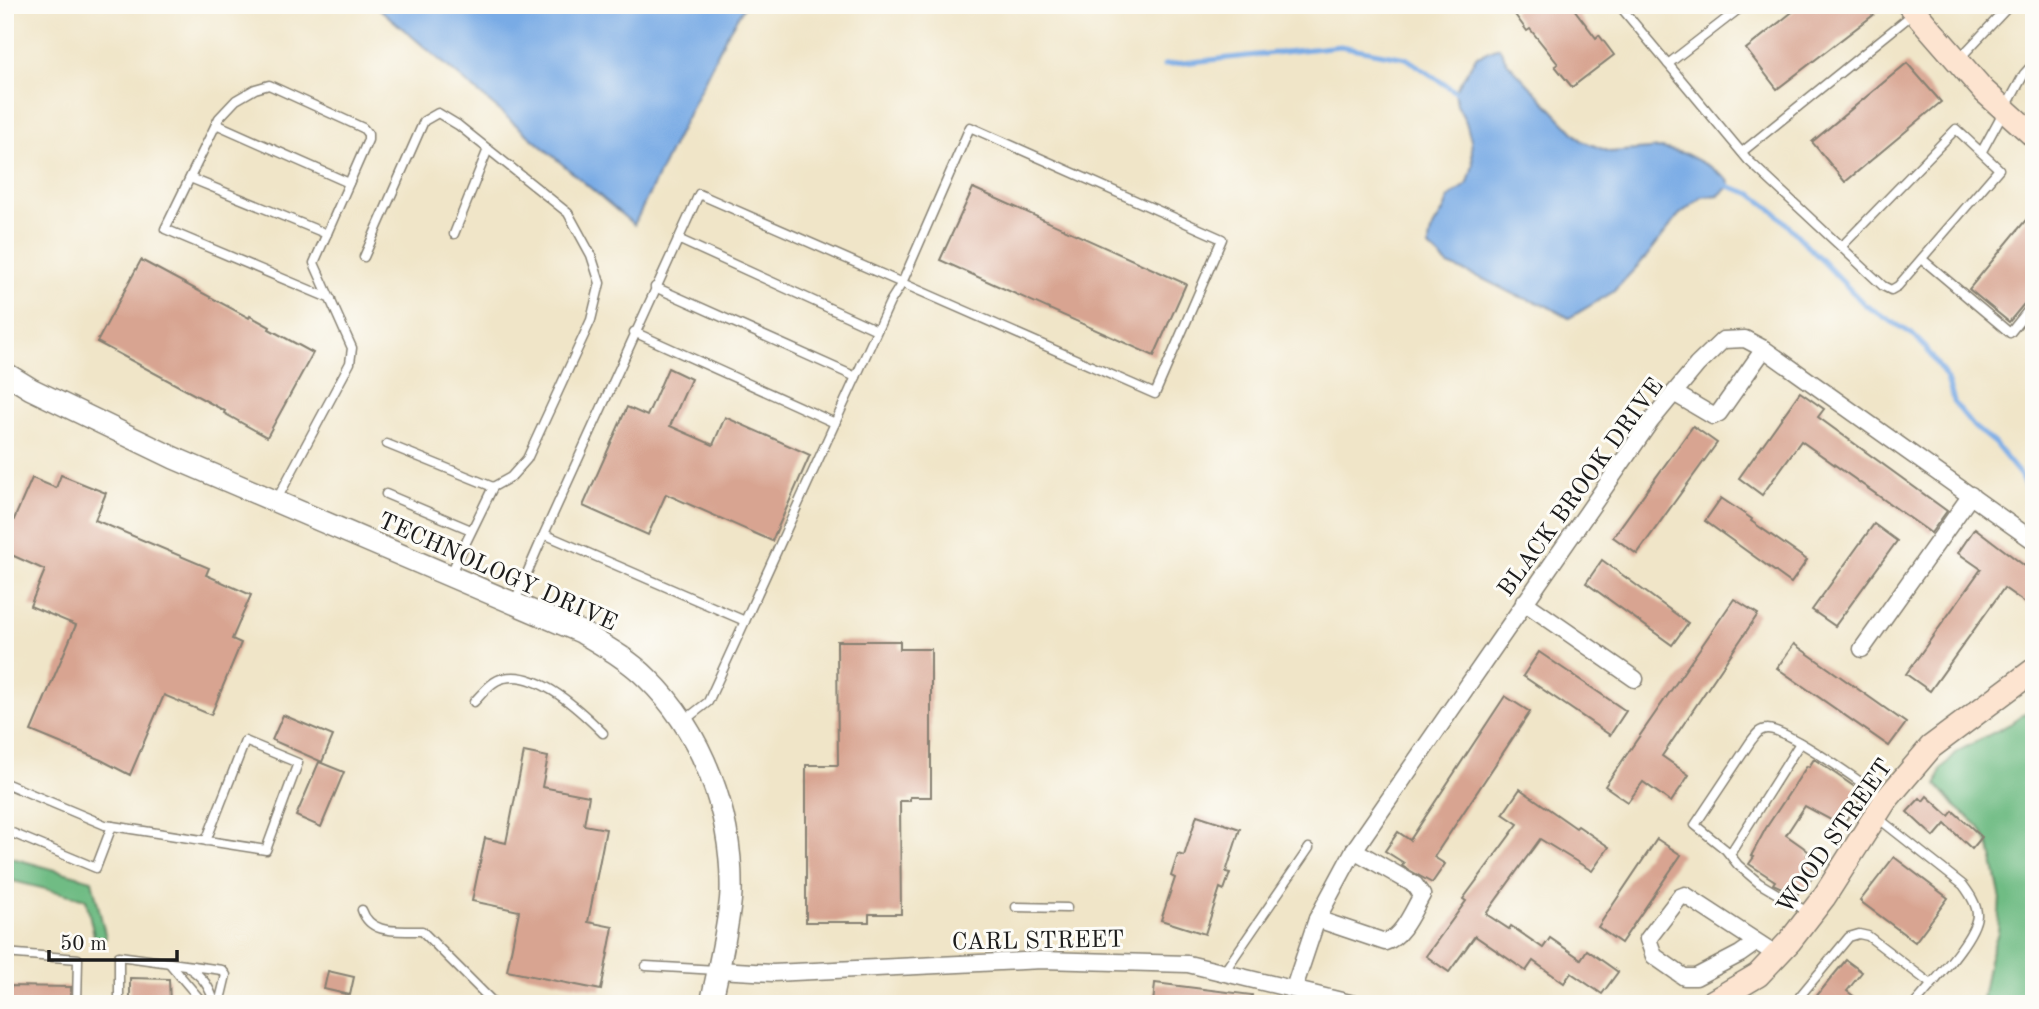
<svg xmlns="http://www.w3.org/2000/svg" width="2039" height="1009" font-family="'Old Standard TT',serif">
  <rect width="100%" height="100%" fill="#fdfcf7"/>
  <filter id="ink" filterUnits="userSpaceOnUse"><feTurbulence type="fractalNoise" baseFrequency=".0143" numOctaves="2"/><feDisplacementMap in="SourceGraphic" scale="14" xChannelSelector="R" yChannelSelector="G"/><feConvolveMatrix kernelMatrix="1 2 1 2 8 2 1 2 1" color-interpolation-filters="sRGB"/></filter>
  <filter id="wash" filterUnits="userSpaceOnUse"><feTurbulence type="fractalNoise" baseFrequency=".00686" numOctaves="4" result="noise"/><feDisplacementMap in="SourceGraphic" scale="28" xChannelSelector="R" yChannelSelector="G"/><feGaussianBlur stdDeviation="1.57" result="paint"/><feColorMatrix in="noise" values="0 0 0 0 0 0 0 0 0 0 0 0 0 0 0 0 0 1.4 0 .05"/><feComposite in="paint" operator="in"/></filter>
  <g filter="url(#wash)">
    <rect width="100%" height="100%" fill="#f0e5c8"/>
    <g fill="#70bc84" stroke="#466c50" stroke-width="2">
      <path d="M2034,707V1004H1986L1982,999L1989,960L1998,932L2000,895L1990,847L1980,827L1955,806L1937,785L1941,769L1958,751L2010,724Z"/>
      <path d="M5,856L92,880L106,938L95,941L86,899L5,879Z"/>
    </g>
    <g fill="#79abe5" stroke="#4a6480" stroke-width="2">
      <path d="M375,5H745L726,36L634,225Z"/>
      <path d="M1499,47L1507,62L1582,141L1610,152L1662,148L1686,154L1711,167L1728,180L1730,186L1719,195L1702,197L1679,215L1646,257L1613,292L1569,318L1547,306L1515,295L1483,279L1448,265L1429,247C1429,221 1443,221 1448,198L1468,183L1473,165L1471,140L1466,122L1457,105L1455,91L1477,56Z"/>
    </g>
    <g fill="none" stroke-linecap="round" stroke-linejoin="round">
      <g stroke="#79abe5" stroke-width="5">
        <path d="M1164,65L1340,46L1406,58L1459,94"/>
        <path d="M1725,185L1752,194L1774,211L1865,305L1912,334L1925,347L1946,377L1955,404L1974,427L1994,443L2021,476L2029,495L2034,498"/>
      </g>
    </g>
    <g id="blocks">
      <g fill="#d8a491">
        <path d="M1521,5H1571L1596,38L1599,35L1614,55L1572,87L1555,66L1558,64L1530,29L1527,31L1513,12Z"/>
        <path d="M1801,5H1870L1876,13L1777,89L1746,49Z"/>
        <path d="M1907,63L1941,102L1845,182L1812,142Z"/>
        <path d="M973,188L1186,284L1154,356L940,260Z"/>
        <path d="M2034,210V292L2009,322L1969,289Z"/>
        <path d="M141,260L249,318L250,316L270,327L269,329L313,353L267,437L224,413L225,411L97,342Z"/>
        <path d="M668,368L691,379L670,426L713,445L725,417L810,455L772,541L666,494L648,535L583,506L627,407L647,416Z"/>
        <path d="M1800,392L1824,409L1818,417L1947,511L1931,533L1801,441L1762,495L1739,478Z"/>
        <path d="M1693,426L1717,443L1637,554L1613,537Z"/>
        <path d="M61,475L106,493L95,520L209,568L206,575L251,595L232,639L241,643L211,715L164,695L130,775L101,760L31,731L76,625L30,606L45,570L5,552V540L32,478L56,488Z"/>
        <path d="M1721,498L1752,519L1751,521L1807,560L1791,583L1705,521Z"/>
        <path d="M1874,524L1897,541L1835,626L1812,610Z"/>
        <path d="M1975,528L2034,573V609L2004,588L1930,691L1906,674L1981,569L1958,553Z"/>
        <path d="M1602,560L1688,623L1672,645L1586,583Z"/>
        <path d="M1734,599L1758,614L1662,756L1689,775L1671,802L1643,782L1628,802L1605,786Z"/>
        <path d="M837,641H900V649H931V797H910V801H900L901,914H869V922H806V765H838Z"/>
        <path d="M1794,644L1906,723L1889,746L1777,668Z"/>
        <path d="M1539,652L1626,711L1610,735L1523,676Z"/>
        <path d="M1505,696L1530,712L1434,857L1445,864L1432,883L1402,866L1404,863L1385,851L1398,832L1410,840Z"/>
        <path d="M283,715L333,736L322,762L272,740Z"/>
        <path d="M524,752L548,757L542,787L589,796L584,825L606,829L588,922L613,927L601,990L507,971L519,911L472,901L485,838L506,843Z"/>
        <path d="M1814,759L1862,792L1858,797L1861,798L1842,826L1805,806L1786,835L1803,847L1809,852L1807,855L1817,861L1812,868L1816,871L1805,889L1802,887L1797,895L1773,884L1775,881L1749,864L1754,857L1751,856L1766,828L1807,766L1809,767Z"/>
        <path d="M319,762L344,772L321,827L296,816Z"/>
        <path d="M1520,789L1576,828L1578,826L1609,847L1592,871L1540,839L1486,914L1509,929L1511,926L1543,948L1550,938L1581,959L1587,950L1618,972L1602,994L1571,973L1564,983L1533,961L1526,971L1475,936L1449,972L1426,956L1466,901L1463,899L1518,824L1503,814Z"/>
        <path d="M1927,796L1949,816L1953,811L1982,837L1972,849L1945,824L1934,837L1907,812L1920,798L1923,801Z"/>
        <path d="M1197,815L1240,829L1226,872L1230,873L1224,890L1220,888L1205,934L1161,920L1175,878L1171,876L1178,854L1184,856Z"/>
        <path d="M1657,839L1681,855L1621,943L1598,927Z"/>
        <path d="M1894,857L1948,898L1915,942L1860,901Z"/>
        <path d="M1846,960L1862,972L1847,991L1864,1004H1810Z"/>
        <path d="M328,971L354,977L350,995L324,989Z"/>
        <path d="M130,978L169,979L170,1004H130Z"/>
        <path d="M1155,983L1252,995L1251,1004H1153Z"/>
        <path d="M5,986L71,987L70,1004H5Z"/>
      </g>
    </g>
  </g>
  <g filter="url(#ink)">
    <use href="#blocks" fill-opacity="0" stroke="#868072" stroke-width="2"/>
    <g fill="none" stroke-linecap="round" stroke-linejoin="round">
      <defs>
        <g id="service">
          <path d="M1619,5L1748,160L1883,286L1891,290L1898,286L1999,169L1956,129L1841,247"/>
          <path d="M1959,59L2010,5"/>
          <path d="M1668,64L1744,5"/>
          <path d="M216,124L349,183"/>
          <path d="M1982,151L2024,74L2034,63"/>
          <path d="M1742,152L1914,13"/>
          <path d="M190,178L327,234"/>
          <path d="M454,234L488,149"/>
          <path d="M678,239L877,330"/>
          <path d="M364,257L424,121L438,113L458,125L568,213L591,255L600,283L591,320L527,459L511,477L493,487L450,575"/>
          <path d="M1922,259L2010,333L2034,303"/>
          <path d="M655,287L856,377"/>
          <path d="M634,332L835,423"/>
          <path d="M387,444L493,487"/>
          <path d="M386,494L471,530"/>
          <path d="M276,501L350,363L352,348L314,263L368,140V134L363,128L269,85L255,89L236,100L219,118L165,229L331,299"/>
          <path d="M514,603L544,534L745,621L890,302L902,283L1155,394L1222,239L970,127L902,283L699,194L544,534"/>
          <path d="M474,702C482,694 492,680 504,678C538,670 581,711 603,733"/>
          <path d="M685,720L708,702L745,621"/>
          <path d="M5,783L105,825L112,826L266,850L298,763L245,741L206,841"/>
          <path d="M1878,818L1963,885C1969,893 1977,904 1977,915C1976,938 1931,984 1915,1004"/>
          <path d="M5,830L96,868L112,826"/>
          <path d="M1730,854L1800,743"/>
          <path d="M1016,907L1067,908"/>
          <path d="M362,910C371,936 399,930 422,931L495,1004"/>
          <path d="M1809,913L1759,883L1738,865L1726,850L1695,825L1751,741C1756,735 1759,729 1767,729C1786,728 1866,785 1882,799"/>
          <path d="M5,953L78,959L77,1004"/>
          <path d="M170,964L204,1004"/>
          <path d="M646,966L717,970"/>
          <path d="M189,968C204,978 209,986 215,1004"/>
          <path d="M1224,972L1309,848"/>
          <path d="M119,1004V956L222,970L226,975L219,1004"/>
          <path d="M1797,1004L1800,996L1849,937L1859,934L1868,936L1931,984"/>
        </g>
        <g id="minor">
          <path d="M1674,393L1713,416L1719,413L1764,349"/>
          <path d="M1524,602L1635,679"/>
          <path d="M1862,649L1971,495"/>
          <path d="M1317,919L1385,942C1403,937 1413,910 1422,895L1415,885L1354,850"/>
          <path d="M1757,942L1685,895L1680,897L1648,939L1654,956L1684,977H1696L1740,954L1757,942L1777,955"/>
          <path d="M718,970L773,973L1042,960L1188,964L1354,1004"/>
          <path d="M1294,988L1317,919L1354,850L1650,422L1697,365L1723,340L1745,339L1764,349L2034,541"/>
        </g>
        <path id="tertiary" d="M5,373L31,389L174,458L581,632C604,646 628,659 647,678C703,732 733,815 731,893C729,927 718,970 711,1004"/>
        <g id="secondary">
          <path d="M1909,5L1984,91L2034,136"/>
          <path d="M1709,1004L1758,975L1790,941L1824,897L1885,801L1931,747L2034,670"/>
        </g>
      </defs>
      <use href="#service" stroke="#868072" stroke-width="11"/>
      <use href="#minor" stroke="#868072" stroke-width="19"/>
      <use href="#tertiary" stroke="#868072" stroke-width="24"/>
      <use href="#secondary" stroke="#868072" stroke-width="26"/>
      <use href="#service" stroke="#fff" stroke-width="8"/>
      <use href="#minor" stroke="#fff" stroke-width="16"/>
      <use href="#tertiary" stroke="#fff" stroke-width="21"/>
      <use href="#secondary" stroke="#fde4d0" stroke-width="23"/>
    </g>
  </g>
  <g text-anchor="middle" stroke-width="6" stroke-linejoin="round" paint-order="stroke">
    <g font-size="24" fill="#1c1c1c" stroke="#fdfcf7">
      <text transform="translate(1580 487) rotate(-54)" y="8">BLACK BROOK DRIVE</text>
      <text transform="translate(498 571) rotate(24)" y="8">TECHNOLOGY DRIVE</text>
      <text transform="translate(1834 836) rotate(-55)" y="8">WOOD STREET</text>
      <text transform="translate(1038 940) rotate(-1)" y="8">CARL STREET</text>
    </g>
  </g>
  <rect width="2039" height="1009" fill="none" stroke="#fdfcf7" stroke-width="28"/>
  <path d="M49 950v10h128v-10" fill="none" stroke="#1c1c1c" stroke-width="3.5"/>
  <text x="60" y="950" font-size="21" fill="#1c1c1c" stroke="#fdfcf7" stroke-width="5" paint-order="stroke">50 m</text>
</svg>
